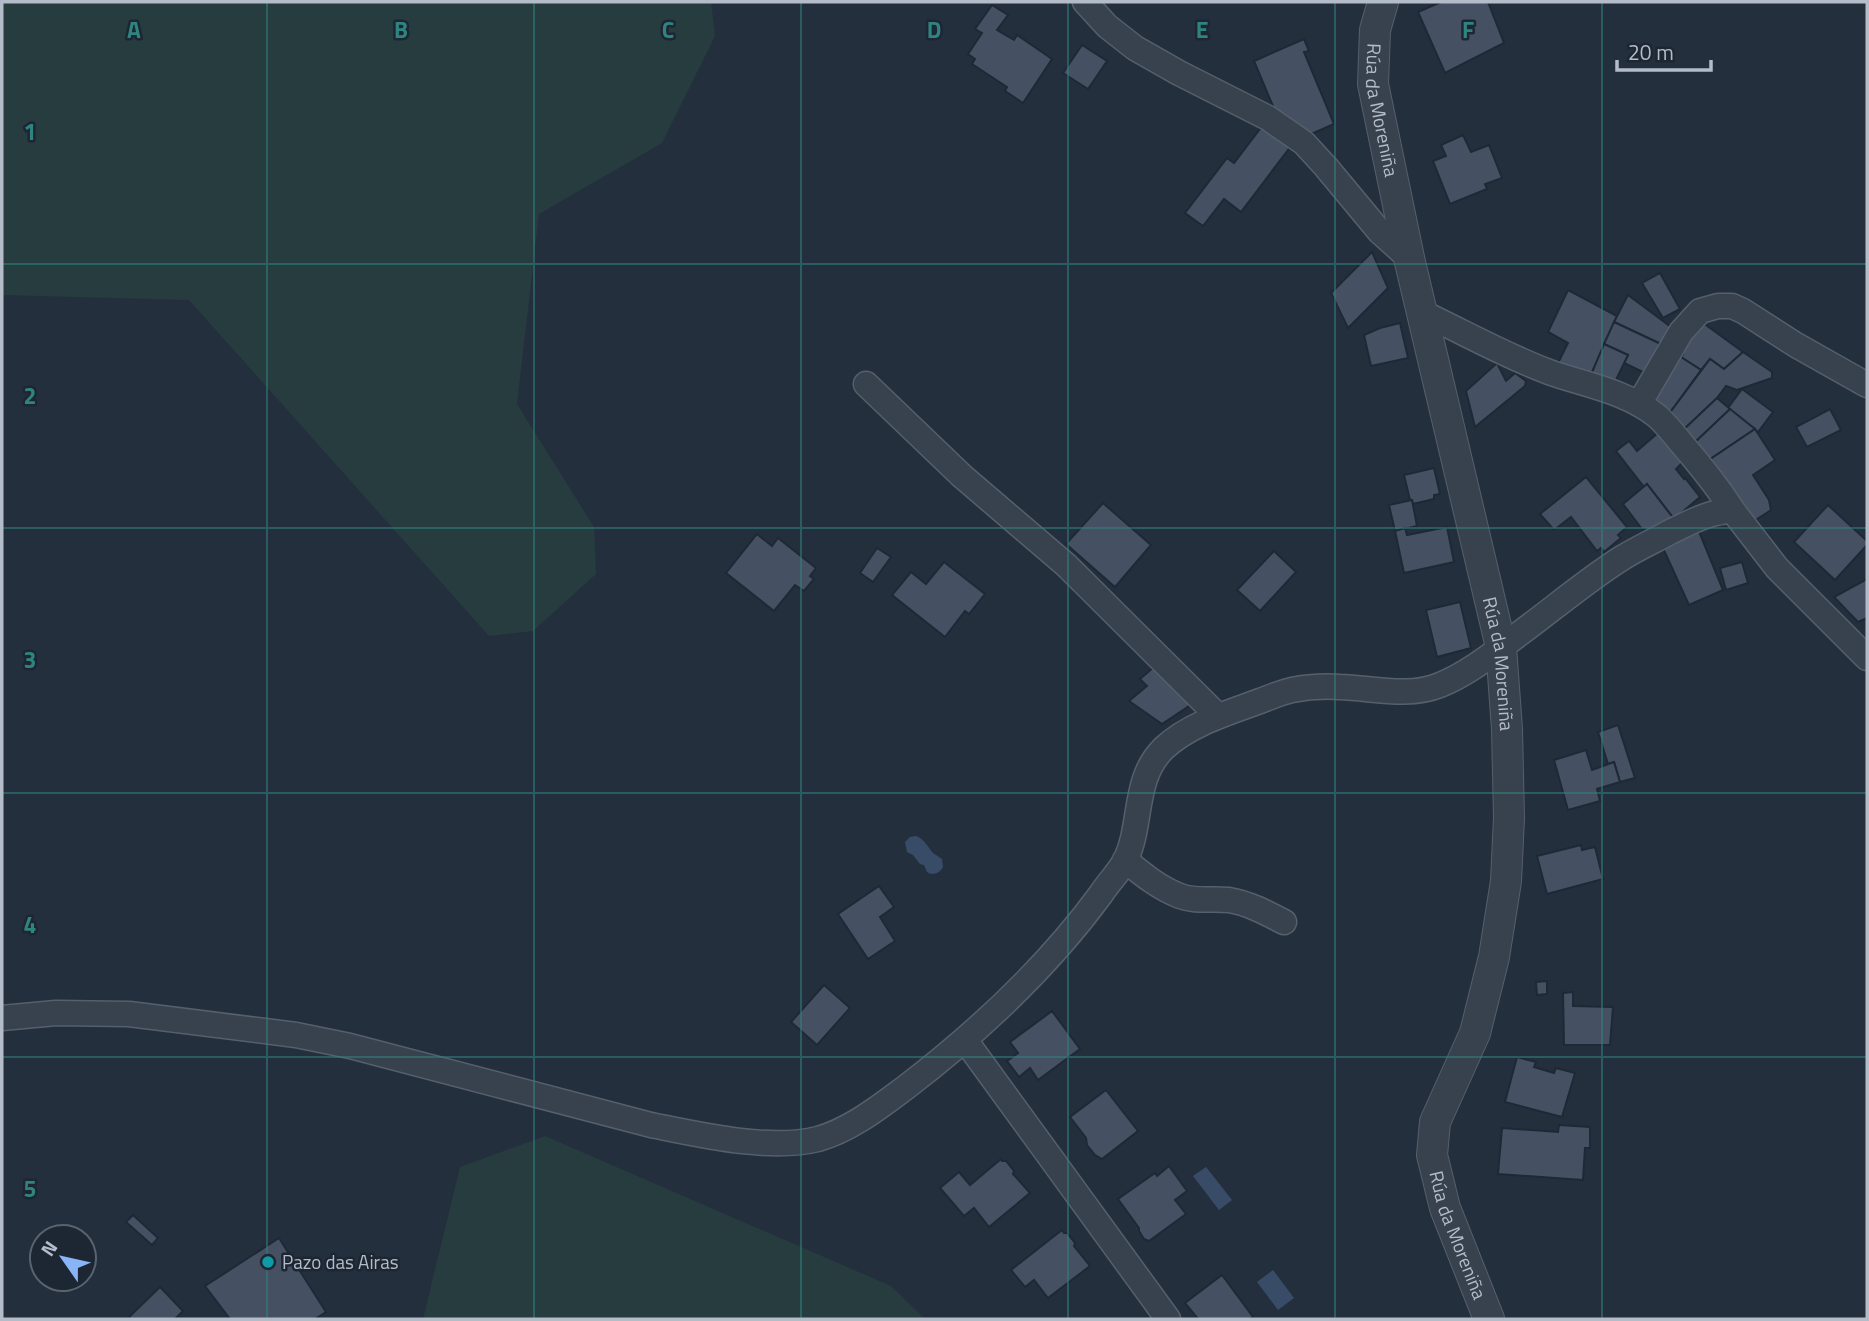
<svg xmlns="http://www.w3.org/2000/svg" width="1869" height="1321" font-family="'Titillium Web',sans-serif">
  <rect width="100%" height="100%" fill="#242f3e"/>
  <g fill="#263c3f">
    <path d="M2,2H711L715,36L662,143L539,214L517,404L594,527L596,574L533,631L489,636L189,300L2,295Z"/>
    <path d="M545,1136L891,1286L925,1319H423L460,1167Z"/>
  </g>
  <g fill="#394c67">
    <path d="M916,836C924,839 928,847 933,853C936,855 939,857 942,859L943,867C940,873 933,876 927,872L924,865L920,864L913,855L907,852L905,842L910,837Z"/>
    <path d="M1206,1167L1232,1200L1219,1210L1193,1176Z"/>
    <path d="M1273,1270L1294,1298L1278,1310L1257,1282Z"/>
  </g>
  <g fill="#455162" stroke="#1f2835" stroke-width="2">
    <path d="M1441,2H1488L1504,43L1445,73L1418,12Z"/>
    <path d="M992,5L1008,15L997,30L1014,40L1017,35L1052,59L1023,103L1005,91L1007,87L972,64L975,59L968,54L982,33L975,29Z"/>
    <path d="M1304,39L1309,51L1304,52L1334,124L1309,135L1275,111L1254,61Z"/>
    <path d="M1082,45L1107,61L1088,89L1063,73Z"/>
    <path d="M1263,125L1291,146L1241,212L1224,199L1203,226L1185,213L1227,158L1234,163Z"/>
    <path d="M1463,135L1471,152L1489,145L1502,178L1485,184L1487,189L1450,204L1433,161L1446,156L1441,145Z"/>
    <path d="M1372,252L1388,288L1348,328L1331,293Z"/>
    <path d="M1660,273L1680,309L1663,318L1642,283Z"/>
    <path d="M1568,290L1617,316L1590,377L1557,365L1568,343L1548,332Z"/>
    <path d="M1628,295L1671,327L1661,344L1614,322Z"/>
    <path d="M1699,320L1743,352L1724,369L1710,359L1701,370L1681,357L1683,354L1678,351Z"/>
    <path d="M1614,322L1665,346L1651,376L1624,363L1628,355L1604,344Z"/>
    <path d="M1400,323L1408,358L1371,366L1364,335L1380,328Z"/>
    <path d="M1604,344L1628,355L1614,384L1590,377Z"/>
    <path d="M1678,351L1683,354L1681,357L1701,370L1666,418L1647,403Z"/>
    <path d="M1743,352L1772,372V378L1737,390L1726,386L1717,398L1680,433L1666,418L1710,359L1724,369Z"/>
    <path d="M1497,363L1506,381L1515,373L1526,381L1525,386L1475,427L1466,391Z"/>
    <path d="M1742,389L1773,412L1758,432L1728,408Z"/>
    <path d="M1717,398L1730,409L1691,446L1680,433Z"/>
    <path d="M1730,409L1755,429L1706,462L1691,446Z"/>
    <path d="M1830,409L1841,430L1807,447L1796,427Z"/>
    <path d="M1755,429L1775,460L1753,475L1769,500L1771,510L1751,523L1706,462Z"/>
    <path d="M1659,432L1684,461L1676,469L1684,479L1685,478L1700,497L1674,519L1647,484L1644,487L1616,451L1629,441L1637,451Z"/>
    <path d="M1434,468L1440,494L1434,495V499L1413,504L1412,500H1410L1404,475Z"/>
    <path d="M1586,477L1627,527L1618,535L1621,538L1604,552L1601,548L1597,551L1571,517L1554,530L1540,514Z"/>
    <path d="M1647,484L1674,519L1652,530L1642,529L1623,504Z"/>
    <path d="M1412,500L1417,526L1395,531L1389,505Z"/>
    <path d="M1103,503L1151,545L1115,587L1066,544Z"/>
    <path d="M1828,505L1867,541V545L1835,580L1794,542Z"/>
    <path d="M1447,527L1454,562L1404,573L1395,531L1405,528L1407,535Z"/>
    <path d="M1698,529L1723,590L1689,605L1662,546Z"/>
    <path d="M757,534L772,546L778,538L816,568L810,576L814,579L804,591L795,585L774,611L726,573Z"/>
    <path d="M877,548L891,557L873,582L860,573Z"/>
    <path d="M1274,551L1296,572L1260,611L1237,590Z"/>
    <path d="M944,562L985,594L969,614L965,611L945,637L892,595L911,572L926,584Z"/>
    <path d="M1742,562L1748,583L1726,590L1720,568Z"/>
    <path d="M1867,579V618L1858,622L1834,597Z"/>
    <path d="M1460,602L1471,648L1437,657L1426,610Z"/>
    <path d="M1155,666L1192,704L1162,724L1129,701L1147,686L1140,679Z"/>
    <path d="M1618,725L1635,778L1620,782L1614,762L1608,764L1598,732Z"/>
    <path d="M1586,750L1592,770L1614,762L1620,782L1597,789L1600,801L1568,810L1554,760Z"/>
    <path d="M1581,845L1582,850L1595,847L1603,879L1547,894L1537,856Z"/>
    <path d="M879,886L894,907L880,917L895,941L868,959L838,914Z"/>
    <path d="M1547,981V994L1537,995L1536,982Z"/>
    <path d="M824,985L850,1008L817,1045L791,1022Z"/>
    <path d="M1573,992V1006L1613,1007L1610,1045H1564L1563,993Z"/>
    <path d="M1052,1011L1080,1049L1038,1080L1030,1068L1019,1077L1007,1061L1018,1053L1010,1042Z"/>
    <path d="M1517,1057L1536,1062L1534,1067L1554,1073L1556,1068L1575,1073L1562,1117L1505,1102Z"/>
    <path d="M1106,1090L1138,1131L1102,1159L1095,1155L1087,1145L1086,1138L1070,1117Z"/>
    <path d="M1559,1125L1590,1127V1148H1585L1583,1180L1498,1174L1502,1128L1558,1132Z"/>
    <path d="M1001,1159L1002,1161H1006L1014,1171L1013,1174L1030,1193L989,1227L974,1208L964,1216L940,1188L959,1172L970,1185Z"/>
    <path d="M1169,1166L1187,1191L1175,1200L1186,1214L1149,1241L1144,1239L1139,1231V1228L1118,1199L1155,1173L1157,1176Z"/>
    <path d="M133,1215L158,1238L152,1245L126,1222Z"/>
    <path d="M1062,1230L1064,1233H1067L1075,1243L1074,1246L1090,1266L1048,1298L1034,1280L1025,1287L1011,1270Z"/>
    <path d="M279,1238L326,1312L315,1319H230L205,1286Z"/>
    <path d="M1222,1275L1253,1317L1250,1319H1198L1185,1303Z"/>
    <path d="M160,1287L183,1311L175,1319H127Z"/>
  </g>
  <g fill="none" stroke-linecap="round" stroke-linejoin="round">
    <defs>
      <g id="minor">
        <path d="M1085,2L1107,26L1135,48L1179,73L1268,118L1304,143L1326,167L1380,232L1409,258"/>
        <path d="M1423,313C1465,333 1506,356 1549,372C1585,385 1626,391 1657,416C1666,424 1674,434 1682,444C1700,465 1718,487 1733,511"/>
        <path d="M866,384L962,476L1066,565L1218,716"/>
        <path d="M1639,404L1681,332L1700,311L1718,306H1732L1743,311L1796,345L1867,385"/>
        <path d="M1125,860C1142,874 1159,888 1180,896C1196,902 1212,898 1229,900C1248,903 1267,913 1284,922"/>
        <path d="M2,1018L56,1013L129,1014L296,1035L350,1046L651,1125C701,1135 769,1151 818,1139C850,1130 878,1108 905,1088C978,1032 1046,969 1101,894C1108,883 1119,872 1125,861C1143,825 1132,779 1164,748C1190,724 1228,713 1260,701C1271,697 1282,692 1292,690C1307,687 1325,686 1340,687C1373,688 1408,698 1440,685C1468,674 1495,652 1519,634C1553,609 1587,580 1622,558C1638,548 1654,541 1670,532C1691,522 1710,511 1733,511L1777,568L1867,658"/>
        <path d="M965,1040L1168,1319"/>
      </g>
      <g id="tertiary">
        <path id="s1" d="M1383,2L1375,30L1373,84L1409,258L1501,647L1507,729L1509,818L1506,881L1494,957L1475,1033L1435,1122L1432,1155L1445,1208L1489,1319"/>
      </g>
    </defs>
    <use href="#minor" stroke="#565f6c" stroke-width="27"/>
    <use href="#tertiary" stroke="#565f6c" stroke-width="32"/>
    <use href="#minor" stroke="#38414e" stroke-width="24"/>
    <use href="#tertiary" stroke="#38414e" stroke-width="30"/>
  </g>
  <path fill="none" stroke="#308480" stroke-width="2" stroke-opacity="0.55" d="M267,2V1319M534,2V1319M801,2V1319M1068,2V1319M1335,2V1319M1602,2V1319M2,264H1867M2,528H1867M2,793H1867M2,1057H1867"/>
  <circle fill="#0f9aa8" stroke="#1d2633" stroke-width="2.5" cx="268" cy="1262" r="7"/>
  <g text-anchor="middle" stroke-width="5" stroke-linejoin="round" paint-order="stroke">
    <g font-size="19" fill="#b4bcc9" stroke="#1d2633">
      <text dy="7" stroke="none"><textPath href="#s1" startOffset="110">Rúa da Moreniña</textPath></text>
      <text dy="7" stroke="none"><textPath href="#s1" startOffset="677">Rúa da Moreniña</textPath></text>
      <text dy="7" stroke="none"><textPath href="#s1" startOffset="1265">Rúa da Moreniña</textPath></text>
    </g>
    <g font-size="19" fill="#b4bcc9" stroke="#1d2633" text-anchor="start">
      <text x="282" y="1269">Pazo das Airas</text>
    </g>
  </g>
  <g font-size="23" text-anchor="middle" font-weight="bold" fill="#308480" stroke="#1d2633" stroke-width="5" stroke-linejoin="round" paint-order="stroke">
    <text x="134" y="38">A</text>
    <text x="401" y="38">B</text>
    <text x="668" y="38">C</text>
    <text x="934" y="38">D</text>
    <text x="1202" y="38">E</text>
    <text x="1468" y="38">F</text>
    <text x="30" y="140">1</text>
    <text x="30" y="404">2</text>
    <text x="30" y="668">3</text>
    <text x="30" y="933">4</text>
    <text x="30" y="1197">5</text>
  </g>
  <rect width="1869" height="1321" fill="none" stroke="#b4bcc9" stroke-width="7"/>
  <g transform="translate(63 1258) rotate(304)"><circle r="33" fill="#1d2633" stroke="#59626f" stroke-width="2"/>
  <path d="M0-5L12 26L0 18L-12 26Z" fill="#8ab4f8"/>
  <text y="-10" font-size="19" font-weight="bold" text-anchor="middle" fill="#b4bcc9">N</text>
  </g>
  <path d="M1617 60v10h94v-10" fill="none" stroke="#b4bcc9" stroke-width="3.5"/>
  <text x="1628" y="60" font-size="21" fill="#b4bcc9" stroke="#1d2633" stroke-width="5" paint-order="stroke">20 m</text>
</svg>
